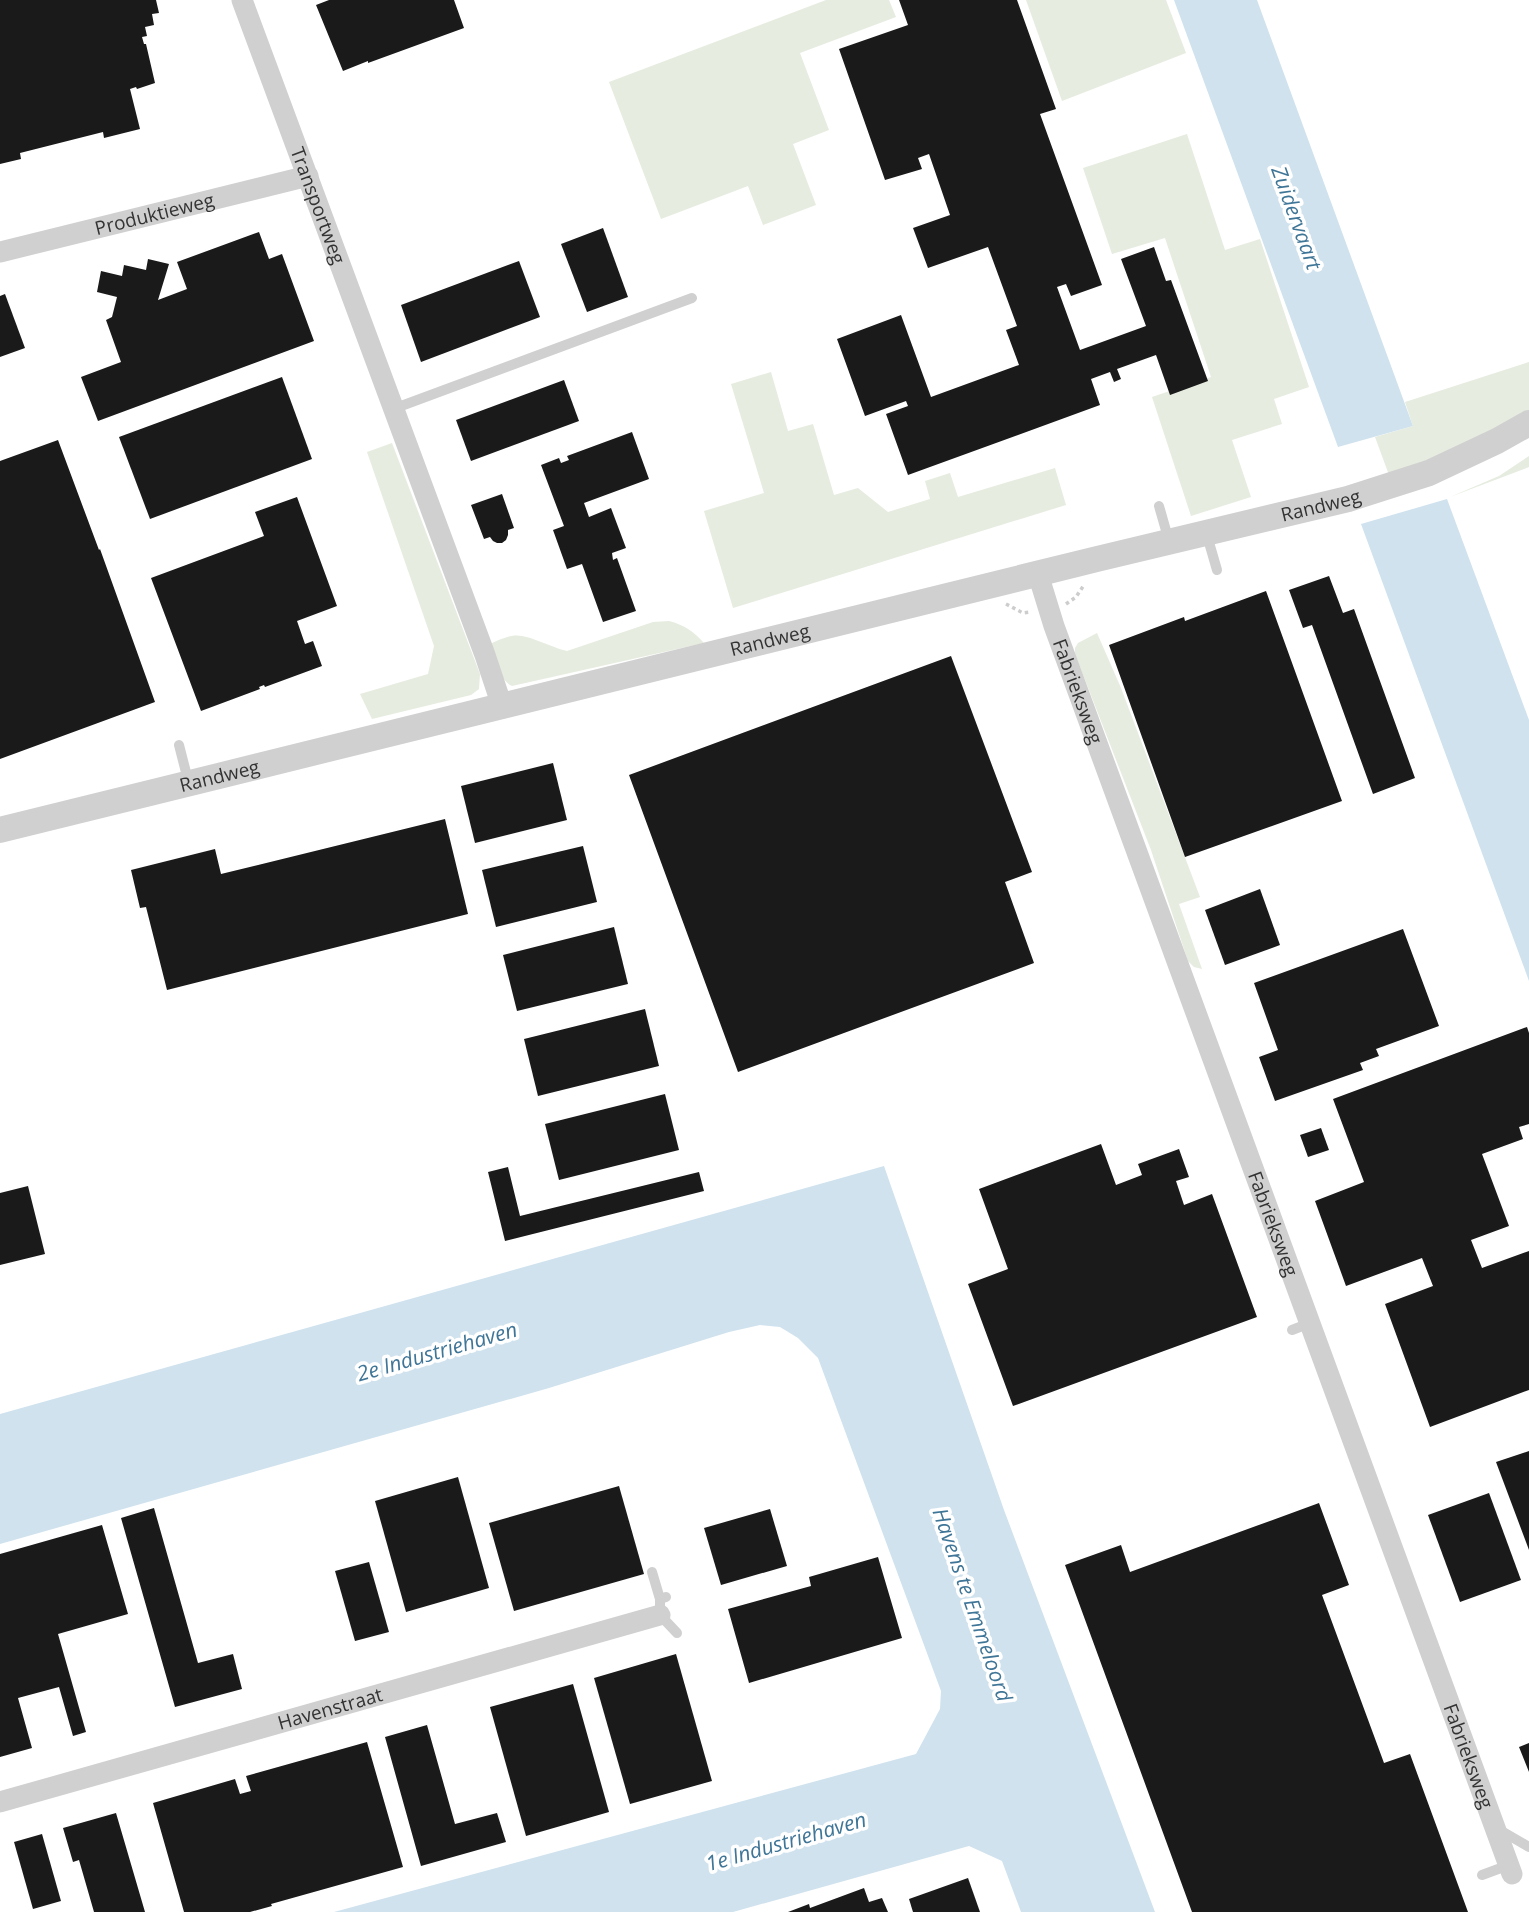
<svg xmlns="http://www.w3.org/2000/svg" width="1529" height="1912" font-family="'Open Sans',sans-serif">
  <rect width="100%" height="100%" fill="#fff"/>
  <g fill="#e6ecdf">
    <path d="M826,0H889L896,17L800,53L829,130L793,144L816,205L763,225L748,186L661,219L609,82Z"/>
    <path d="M1026,0H1166L1186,53L1062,101Z"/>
    <path d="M1187,134L1225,250L1260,239L1309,387L1274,399L1282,424L1232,440L1251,497L1191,516L1152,397L1211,377L1165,238L1112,254L1083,168Z"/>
    <path d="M1529,362V410L1454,454L1389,475L1375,437L1413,426L1405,402Z"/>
    <path d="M771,372L788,431L813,424L834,495L858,488L888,512L930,499L925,481L950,473L958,497L1055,468L1066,505L733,608L704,511L764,493L731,384Z"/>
    <path d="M392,443L480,674L479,689L471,695L372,719L360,694L428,674L434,646L367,452Z"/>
    <path d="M1529,456V467L1450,497L1499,476Z"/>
    <path d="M669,621C684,625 693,631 704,643L512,686C499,680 495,657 490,644C497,641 505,637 512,636C527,633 551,648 567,651L653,622Z"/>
    <path d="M1097,633L1121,688L1200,897L1179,904L1202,969L1194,967L1188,961L1151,850L1075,654V648L1078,643Z"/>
  </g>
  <g fill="#cfe2ee">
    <path d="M1174,0H1257L1413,426L1338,447Z"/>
    <path d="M1447,499L1529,720V981L1361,524Z"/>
    <path d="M884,1166L1004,1510L1155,1912H1021L1002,1861L969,1846L733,1912H334L916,1754L940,1709L941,1691L818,1358L798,1338L780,1327L760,1325L729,1332L549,1388L0,1544V1414Z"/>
  </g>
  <g fill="#1a1a1a">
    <path d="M0,0H156L159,13L152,14L154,25L145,27L147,36L142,37L144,44H146L155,83L137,89L136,87L130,89L140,129L104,138L103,132L20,153L21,159L0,164Z"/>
    <path d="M329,0H454L464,28L368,63V61L343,71L316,5Z"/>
    <path d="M899,0H1017L1056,109L1040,114L1102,285L1071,296L1066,284L1057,287L1080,350L1146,326L1121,259L1154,247L1166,281L1171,280L1208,381L1170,395L1156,355L1117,369L1121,379L1114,382L1110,372L1091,379L1100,405L908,475L886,414L908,406L906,401L865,416L837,339L901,315L931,397L1019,365L1006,330L1017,326L988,247L928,268L913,228L950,215L929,154L918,158L922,169L885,180L839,49L908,25Z"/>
    <path d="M603,228L628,297L587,312L561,244Z"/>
    <path d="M259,232L269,259L282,254L314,341L98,421L81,377L121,362L106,320L112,317L117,297L97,292L101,271L122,276L124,265L146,270L148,259L169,264L158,300L187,289L177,262Z"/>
    <path d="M519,261L540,317L421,362L401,305Z"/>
    <path d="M5,294L25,348L0,357V296Z"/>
    <path d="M282,377L312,459L150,519L119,437Z"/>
    <path d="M564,380L579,421L471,461L456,420Z"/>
    <path d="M632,432L649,479L584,503L589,517L611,508L626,548L612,553L613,560L617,558L636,611L603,622L582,564L567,569L553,530L564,526L541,465L559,458L561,463L569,460L567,456Z"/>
    <path d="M58,440L99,550L100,549L155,702L0,759V461Z"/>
    <path d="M502,494L514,528L508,530V535L506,540L502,543H497L493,541L490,537L484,539L471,505Z"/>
    <path d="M297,497L337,606L297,621L305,644L313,641L322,666L265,687L264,685L259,687L260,689L201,711L151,578L264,536L255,512Z"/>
    <path d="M1329,576L1343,613L1354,609L1415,778L1373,794L1312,625L1303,628L1289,590Z"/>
    <path d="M1266,591L1342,801L1185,857L1109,645L1184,617L1185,621Z"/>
    <path d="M951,656L1032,872L1005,882L1034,963L738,1072L629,775Z"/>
    <path d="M553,763L567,820L475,843L461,786Z"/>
    <path d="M445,819L468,914L167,990L146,907L140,908L131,870L215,849L221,874Z"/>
    <path d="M583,846L597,902L496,927L482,870Z"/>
    <path d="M1260,889L1280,945L1225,965L1205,910Z"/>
    <path d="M614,927L628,984L517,1011L503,955Z"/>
    <path d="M1403,929L1439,1026L1376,1049L1379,1056L1360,1063L1363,1070L1275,1101L1259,1057L1278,1050L1254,983Z"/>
    <path d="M645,1009L659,1066L538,1096L524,1039Z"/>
    <path d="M1527,1027L1529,1033V1124L1519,1127L1523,1139L1482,1154L1509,1226L1471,1240L1482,1268L1529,1251V1390L1430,1427L1385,1304L1433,1286L1422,1258L1346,1286L1315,1201L1364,1182L1333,1099Z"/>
    <path d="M665,1094L679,1150L559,1180L545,1124Z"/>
    <path d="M1321,1128L1329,1150L1308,1157L1300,1135Z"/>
    <path d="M1101,1144L1116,1185L1142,1175L1138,1164L1179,1149L1189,1177L1176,1181L1184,1205L1212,1194L1257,1317L1013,1406L968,1284L1008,1269L979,1189Z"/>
    <path d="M508,1167L520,1216L699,1172L704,1191L505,1241L488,1172Z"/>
    <path d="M28,1186L45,1254L0,1265V1193Z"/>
    <path d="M1529,1451V1550L1496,1462Z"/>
    <path d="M458,1477L489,1588L406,1612L375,1501Z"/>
    <path d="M619,1486L644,1574L514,1611L489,1523Z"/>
    <path d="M1489,1493L1521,1580L1460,1602L1428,1515Z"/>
    <path d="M1319,1503L1349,1585L1322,1595L1384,1763L1410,1754L1468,1912H1192L1065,1565L1121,1545L1130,1572Z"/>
    <path d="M154,1508L198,1663L233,1654L242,1689L175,1707L121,1518Z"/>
    <path d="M770,1509L787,1566L721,1585L704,1528Z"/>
    <path d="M102,1525L128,1614L58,1634L86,1732L73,1736L59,1687L18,1698L32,1748L0,1757V1554Z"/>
    <path d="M878,1557L902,1638L749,1683L728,1609L811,1586L809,1577Z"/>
    <path d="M369,1562L389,1632L355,1641L335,1571Z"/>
    <path d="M676,1654L712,1781L630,1804L594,1678Z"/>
    <path d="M573,1684L609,1812L526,1836L490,1707Z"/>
    <path d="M427,1725L455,1824L497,1813L506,1842L421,1866L385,1737Z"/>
    <path d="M367,1742L403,1867L271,1904L272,1906L250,1912H184L153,1803L235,1779L240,1794L251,1791L246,1776Z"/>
    <path d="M1529,1743V1772L1519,1747Z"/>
    <path d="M116,1813L145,1912H94L79,1860L73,1862L63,1828Z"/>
    <path d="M42,1834L61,1901L33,1909L14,1842Z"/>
    <path d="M968,1878L980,1912H913L909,1899Z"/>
    <path d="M864,1888L869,1902L882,1898L888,1912H788L809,1904L810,1908Z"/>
  </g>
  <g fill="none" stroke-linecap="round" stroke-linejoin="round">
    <g stroke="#cdcdcd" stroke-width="3.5" stroke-dasharray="3.5 3.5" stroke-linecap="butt">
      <path d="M1006,604L1023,613L1031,612"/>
      <path d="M1066,604L1076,597L1084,585"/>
    </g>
    <g stroke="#d0d0d0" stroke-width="10">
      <path d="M393,409L692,298"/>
      <path d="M1159,506L1169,541"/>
      <path d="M1206,532L1217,570"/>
      <path d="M179,745L189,784"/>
      <path d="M1292,1330L1310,1323"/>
      <path d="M652,1572L660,1599"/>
      <path d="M666,1597L660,1599V1615L677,1633"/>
      <path d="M1498,1829L1529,1847"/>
      <path d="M1482,1875L1509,1865"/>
    </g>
    <g stroke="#d0d0d0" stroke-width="21">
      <path id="s1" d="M242,0L485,655L502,706"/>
      <path id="s2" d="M0,252L308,176"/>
      <path id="s3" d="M1038,574L1054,626L1512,1874"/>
      <path id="s4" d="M0,1802L660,1615"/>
    </g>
    <path stroke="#d0d0d0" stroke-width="26" id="s5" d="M0,830L1097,559L1348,499L1429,473L1497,441L1529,423"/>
  </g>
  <g text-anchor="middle" stroke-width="7" stroke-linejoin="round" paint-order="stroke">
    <g font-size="19" fill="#333" stroke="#fff">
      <text dy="7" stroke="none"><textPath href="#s1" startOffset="219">Transportweg</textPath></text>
      <text dy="7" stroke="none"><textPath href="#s2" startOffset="159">Produktieweg</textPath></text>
      <text dy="7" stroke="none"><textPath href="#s5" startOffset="1360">Randweg</textPath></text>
      <text dy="7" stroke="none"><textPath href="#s5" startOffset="793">Randweg</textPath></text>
      <text dy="7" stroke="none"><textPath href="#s3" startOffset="124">Fabrieksweg</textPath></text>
      <text dy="7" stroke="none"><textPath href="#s5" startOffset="226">Randweg</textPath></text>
      <text dy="7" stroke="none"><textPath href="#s3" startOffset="691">Fabrieksweg</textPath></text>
      <text dy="7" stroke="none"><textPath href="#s4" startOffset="343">Havenstraat</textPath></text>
      <text dy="7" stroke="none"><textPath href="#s3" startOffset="1258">Fabrieksweg</textPath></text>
    </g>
    <g font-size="21" font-style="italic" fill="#3f7597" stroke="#fff">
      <text transform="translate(1296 218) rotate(70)" y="7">Zuidervaart</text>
      <text transform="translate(437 1352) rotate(-16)" y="7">2e Industriehaven</text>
      <text transform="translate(972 1605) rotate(71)" y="7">Havens te Emmeloord</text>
      <text transform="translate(786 1842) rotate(-16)" y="7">1e Industriehaven</text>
    </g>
  </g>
</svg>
